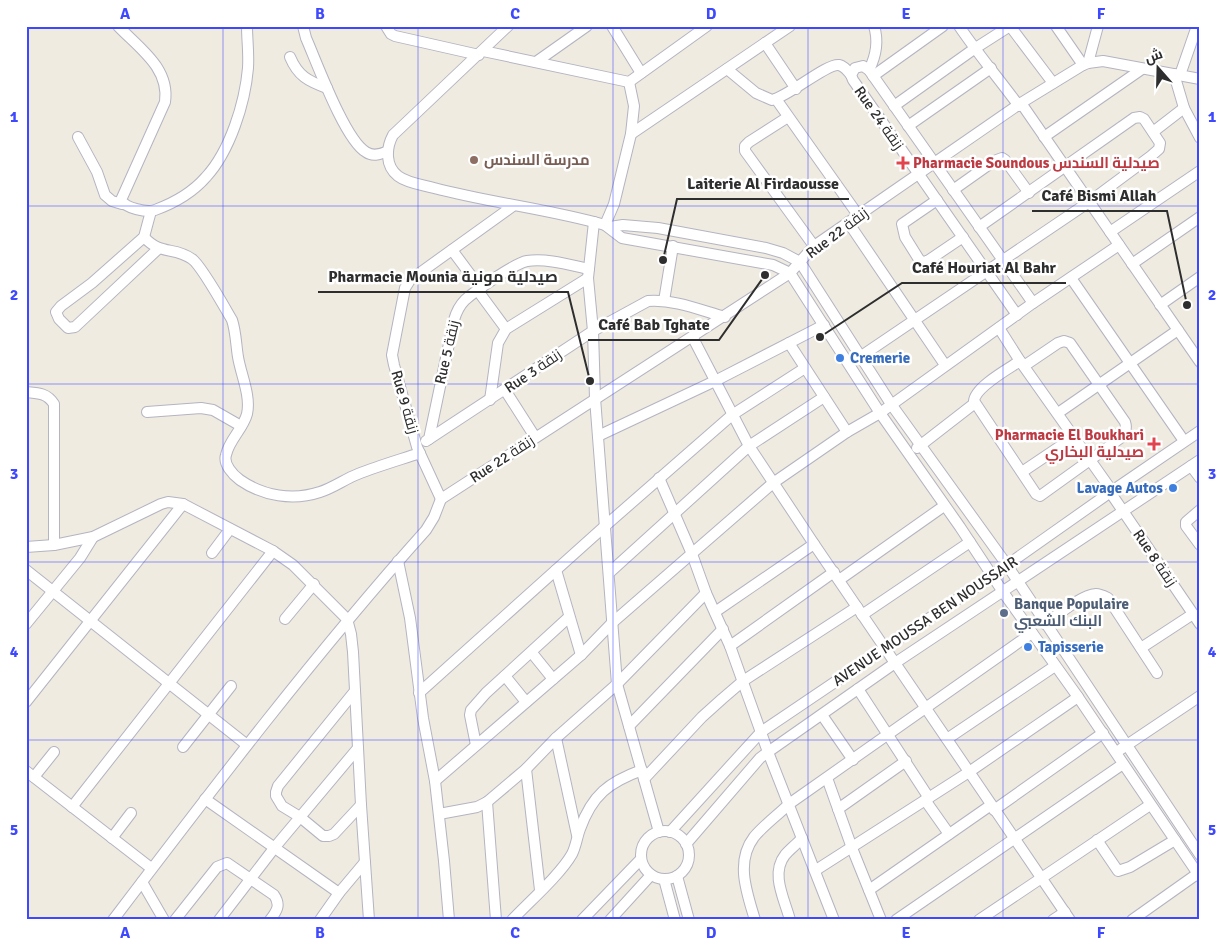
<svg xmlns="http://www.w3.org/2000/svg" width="1226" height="946" font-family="Signika,Cairo,sans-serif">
  <rect width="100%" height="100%" fill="#efebe0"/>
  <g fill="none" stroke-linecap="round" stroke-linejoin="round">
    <defs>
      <g id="minor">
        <path d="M118,26C139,48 170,68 165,102L121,200C125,208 147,213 155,210C174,203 193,192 206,177C230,151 245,103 248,68C249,54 247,40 247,26"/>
        <path d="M303,26L306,38C317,63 345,140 366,152C373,157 381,154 388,151"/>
        <path d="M386,26L391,34L395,36L479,55"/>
        <path d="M508,26L393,135C386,148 385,166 398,176C407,183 423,185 434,188C491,203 549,209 605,225L622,238L773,265L790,273L880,413L960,527L1003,592L1078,697L1200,877"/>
        <path d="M612,26L641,73"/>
        <path d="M959,26C978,54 999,79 1019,106"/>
        <path d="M1010,26L1053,83"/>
        <path d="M1056,26L1083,65"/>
        <path d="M765,43L796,89"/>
        <path d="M483,51L629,82L707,26"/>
        <path d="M290,57C298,76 308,81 327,88"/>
        <path d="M536,62L587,26"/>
        <path d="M1088,63L1098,26"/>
        <path d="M727,69L756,93L772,100C789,96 827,63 839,65C844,66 848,71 851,75"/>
        <path d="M869,70C876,56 879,42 874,26"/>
        <path d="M1174,74L1184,108L1200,138"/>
        <path d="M1180,75L1197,26"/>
        <path d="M873,76L943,26"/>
        <path d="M776,99L858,215"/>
        <path d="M1021,103L1200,362"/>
        <path d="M894,106L974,49L1010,26"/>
        <path d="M788,117L749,142L745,146V151L814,246"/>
        <path d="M908,126L991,68"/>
        <path d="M1153,132L1184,108"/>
        <path d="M631,134L790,26"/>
        <path d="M78,137L97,172L105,195L112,201L122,204"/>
        <path d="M1044,137L1142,69"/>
        <path d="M953,190L994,161L1002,158L1005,160L1029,193"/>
        <path d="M937,200L902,224L905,237L920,261L926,262L963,237"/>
        <path d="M151,211L144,237L92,283L61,306L56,312L59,319L68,328L75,327L158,249"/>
        <path d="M594,222L588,278L593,331L595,398L617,684L659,832"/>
        <path d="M848,222L945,365"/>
        <path d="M605,225L614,204L631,134L634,106L629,82"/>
        <path d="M610,227L623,225L658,228L766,248L783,253L800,262L891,404L1007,565L1200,855"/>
        <path d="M1110,232L1200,171"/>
        <path d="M144,237C161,256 174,246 192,259C201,265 225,308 232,320C236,332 236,345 238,357C241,375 251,396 247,414C243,429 229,440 226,455C223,464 233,475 240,480C263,496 293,501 320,492C333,488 345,479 358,474C378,466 399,460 420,453"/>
        <path d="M452,250L481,289"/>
        <path d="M1132,264L1200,217"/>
        <path d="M1071,278L1184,441"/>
        <path d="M478,291L506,329"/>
        <path d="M664,301L673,246"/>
        <path d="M1160,305L1200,277"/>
        <path d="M1017,315L853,80L851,75L855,68L863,66L869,70L1033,303"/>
        <path d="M999,328L1020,361L1112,491"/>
        <path d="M693,338L749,446L814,544L1070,920"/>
        <path d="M789,343L847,432"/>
        <path d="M860,357L1089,202L1151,156L1159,149L1160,143L1144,119L1140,117L1134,118L979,227"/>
        <path d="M1020,361C1008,369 975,387 974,401L1036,494L1040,496L1122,437C1126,432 1127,428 1125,422L1070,343L1064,341L1058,343L1024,366"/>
        <path d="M505,390L535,437"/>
        <path d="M26,392C38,393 47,393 54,404V545"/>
        <path d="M490,400L498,343L506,329L588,278"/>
        <path d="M147,412L201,408L213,410L241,426"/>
        <path d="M1058,413L1178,330"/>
        <path d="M598,436L715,381L824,325"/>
        <path d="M429,439L593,331L648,301C674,299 700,310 725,317"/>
        <path d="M426,441L429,439L454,320C456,313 459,306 465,300C475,291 515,263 527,261C547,258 570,265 589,269"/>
        <path d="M917,448L975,403"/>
        <path d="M1191,466L1200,478"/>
        <path d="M1022,472L1074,437"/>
        <path d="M659,478L692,554L706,593L730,646L768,752L834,920"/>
        <path d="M1110,492L1200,624"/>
        <path d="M441,499L790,273L814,246L1021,103L1083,65L1088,63L1103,61L1200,79"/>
        <path d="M441,499L417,447L394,365L392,355L405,288L410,280L513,206"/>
        <path d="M1200,510L1186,522V526L1200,545"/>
        <path d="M26,547L54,545L93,537L161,504L168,502L183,504L273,551L293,565L347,619L351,634L353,652L361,805L369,920"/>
        <path d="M212,553L230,529"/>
        <path d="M398,561L410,618L423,718L435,781L444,861L449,920"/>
        <path d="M26,570L247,745"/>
        <path d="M556,570L581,655"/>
        <path d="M609,573L749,446L824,397"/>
        <path d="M839,580L944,506"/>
        <path d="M715,612L814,544"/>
        <path d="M862,615L970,542"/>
        <path d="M285,619L314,584"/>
        <path d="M26,624L80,558L93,537"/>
        <path d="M1045,624C1058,615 1081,595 1096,594C1100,594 1104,596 1108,598L1157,673"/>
        <path d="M730,646L834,572"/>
        <path d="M1141,648L1193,614"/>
        <path d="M532,653L553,679"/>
        <path d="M505,676L526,702"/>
        <path d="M858,689L929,798"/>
        <path d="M355,691L278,786L276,792V796L282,806L300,817L323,836H329L334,834L361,805"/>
        <path d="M419,693L605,526L732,415L805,368"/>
        <path d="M26,702L183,504"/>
        <path d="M822,715L853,760"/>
        <path d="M629,726L723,629"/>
        <path d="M556,738L577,835"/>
        <path d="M947,739L1055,666"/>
        <path d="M476,745L470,715L471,710L486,693L569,617"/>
        <path d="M183,747L231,686"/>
        <path d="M1121,749L1200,696"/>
        <path d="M526,769L540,890"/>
        <path d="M26,771L151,868"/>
        <path d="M34,777L54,752"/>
        <path d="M827,778L852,848L881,920"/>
        <path d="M644,779L702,717L722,699L743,681L857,607"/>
        <path d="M435,781L581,655L612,623L773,483L847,432L880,413L1033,303L1119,245"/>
        <path d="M205,799L339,893"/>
        <path d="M925,800L949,834"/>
        <path d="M487,802L496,920"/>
        <path d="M72,807L273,551"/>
        <path d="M838,809L906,761"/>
        <path d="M994,810L1103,733"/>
        <path d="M439,814L477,807L487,802L526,769L556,738L617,684L706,593"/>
        <circle cx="665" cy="855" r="24"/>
        <path d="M670,832L761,732L983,582L1112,491L1200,431"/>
        <path d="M112,838L131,813"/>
        <path d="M1097,840L1118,871L1130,867L1175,840"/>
        <path d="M686,844L760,758L768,752L895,663L1200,460"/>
        <path d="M816,870L969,772L1078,697"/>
        <path d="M677,876L689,920"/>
        <path d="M664,879L675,920"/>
        <path d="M142,882L164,920"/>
        <path d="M869,890L991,805"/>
        <path d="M113,920C214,787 315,654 426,530L434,517L441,499"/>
        <path d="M175,920L217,867L227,863L274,895C281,905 277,911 270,920"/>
        <path d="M219,920L275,847L358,748"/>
        <path d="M320,920L339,893L365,862"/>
        <path d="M512,920C529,902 560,875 572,854C576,846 577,837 580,829C592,795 609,782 642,770"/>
        <path d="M582,920L641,859"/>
        <path d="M610,920L651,875"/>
        <path d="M755,920C747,893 735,862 754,837C764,825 778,815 789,804L1032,633"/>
        <path d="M790,920C785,900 770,874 785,855C790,849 797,844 802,838"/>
        <path d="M896,920L1123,764"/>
        <path d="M979,920L1150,805"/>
        <path d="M1053,920L1065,912"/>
        <path d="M1132,920L1197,874"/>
      </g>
    </defs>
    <use href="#minor" stroke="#b4b4c2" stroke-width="12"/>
    <use href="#minor" stroke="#fff" stroke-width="10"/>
  </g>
  <path fill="none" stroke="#3e48ff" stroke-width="1" stroke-opacity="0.55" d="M223,26V920M418,26V920M613,26V920M808,26V920M1003,26V920M26,206H1200M26,384H1200M26,562H1200M26,740H1200"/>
  <circle fill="#8d6e63" stroke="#fff" stroke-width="2" cx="474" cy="160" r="5"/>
  <g fill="#e0444e" stroke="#fff" stroke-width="2">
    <path d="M900.5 155.5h5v5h5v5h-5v5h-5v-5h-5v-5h5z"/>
    <path d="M1151.5 436.5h5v5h5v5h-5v5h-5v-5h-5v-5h5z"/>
  </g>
  <g fill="#3f7fe0" stroke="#fff" stroke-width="2">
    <circle cx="840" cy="358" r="5"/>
    <circle cx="1173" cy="488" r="5"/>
    <circle cx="1028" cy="647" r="5"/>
  </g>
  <circle fill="#5c6f8a" stroke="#fff" stroke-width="2" cx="1004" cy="613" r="5"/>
  <g text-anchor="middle" stroke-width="5" stroke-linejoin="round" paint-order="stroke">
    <g font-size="15" fill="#2e2e2e" stroke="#fff">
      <text transform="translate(879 118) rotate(55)" y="5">Rue 24 زنقة</text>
      <text transform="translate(837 233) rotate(-37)" y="5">Rue 22 زنقة</text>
      <text transform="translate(447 352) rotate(-77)" y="5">Rue 5 زنقة</text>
      <text transform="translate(533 371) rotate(-34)" y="5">Rue 3 زنقة</text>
      <text transform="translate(405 402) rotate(74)" y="5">Rue 9 زنقة</text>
      <text transform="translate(502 459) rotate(-33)" y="5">Rue 22 زنقة</text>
      <text transform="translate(1155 558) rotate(56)" y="5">Rue 8 زنقة</text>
      <text transform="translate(925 621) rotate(-34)" y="5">AVENUE MOUSSA BEN NOUSSAIR</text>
    </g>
    <g font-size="15" font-weight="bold" fill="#785e54" stroke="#fff" text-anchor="start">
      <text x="484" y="165">مدرسة السندس</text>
    </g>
    <g font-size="15" font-weight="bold" fill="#be3a42" stroke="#fff" text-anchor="start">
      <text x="913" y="168">Pharmacie Soundous صيدلية السندس</text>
      <text x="1144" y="440" text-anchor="end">Pharmacie El Boukhari<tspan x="1144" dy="17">صيدلية البخاري</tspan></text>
    </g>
    <g font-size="15" font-weight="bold" fill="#366cbe" stroke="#fff" text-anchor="start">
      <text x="850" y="363">Cremerie</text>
      <text x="1163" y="493" text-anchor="end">Lavage Autos</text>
      <text x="1038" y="652">Tapisserie</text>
    </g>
    <g font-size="15" font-weight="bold" fill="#4e5e75" stroke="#fff" text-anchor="start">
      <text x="1014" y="609">Banque Populaire<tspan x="1014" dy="17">البنك الشعبي</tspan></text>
    </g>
  </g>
  <path fill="none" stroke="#2e2e2e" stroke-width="2" d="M663 260L677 199H849M1187 305L1167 211H1032M820 337L902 283H1066M590 381L568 292H318M765 275L719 340H588"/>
  <g fill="#2e2e2e" stroke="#fff" stroke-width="2">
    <circle cx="663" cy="260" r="5"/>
    <circle cx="1187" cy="305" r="5"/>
    <circle cx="820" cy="337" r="5"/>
    <circle cx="590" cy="381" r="5"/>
    <circle cx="765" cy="275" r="5"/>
  </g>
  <g font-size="16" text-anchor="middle" font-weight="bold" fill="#2e2e2e" stroke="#fff" stroke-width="5" stroke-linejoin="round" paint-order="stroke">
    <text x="763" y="189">Laiterie Al Firdaousse</text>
    <text x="1099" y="201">Café Bismi Allah</text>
    <text x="984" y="273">Café Houriat Al Bahr</text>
    <text x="443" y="282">Pharmacie Mounia صيدلية مونية</text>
    <text x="654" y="330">Café Bab Tghate</text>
  </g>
  <rect width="1226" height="946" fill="none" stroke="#ffffff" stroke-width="55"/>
  <g transform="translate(1158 68) rotate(340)" stroke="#ffffff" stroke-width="4" paint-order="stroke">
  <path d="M0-4L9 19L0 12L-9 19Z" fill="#2e2e2e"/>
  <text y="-8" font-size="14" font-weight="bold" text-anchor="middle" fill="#2e2e2e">ش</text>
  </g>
  <rect x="28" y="28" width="1170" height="890" fill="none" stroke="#3e48ff" stroke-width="2"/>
  <g font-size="16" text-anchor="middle" font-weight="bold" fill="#3e48ff">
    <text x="125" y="19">A</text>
    <text x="320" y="19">B</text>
    <text x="515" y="19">C</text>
    <text x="711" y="19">D</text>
    <text x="906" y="19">E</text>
    <text x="1101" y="19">F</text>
    <text x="14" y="122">1</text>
    <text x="1212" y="122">1</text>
    <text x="14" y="300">2</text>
    <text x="1212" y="300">2</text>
    <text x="14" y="479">3</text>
    <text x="1212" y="479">3</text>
    <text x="14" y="657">4</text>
    <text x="1212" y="657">4</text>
    <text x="14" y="835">5</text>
    <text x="1212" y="835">5</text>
    <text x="125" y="938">A</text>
    <text x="320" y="938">B</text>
    <text x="515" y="938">C</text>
    <text x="711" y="938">D</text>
    <text x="906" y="938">E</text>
    <text x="1101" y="938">F</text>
  </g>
</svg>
